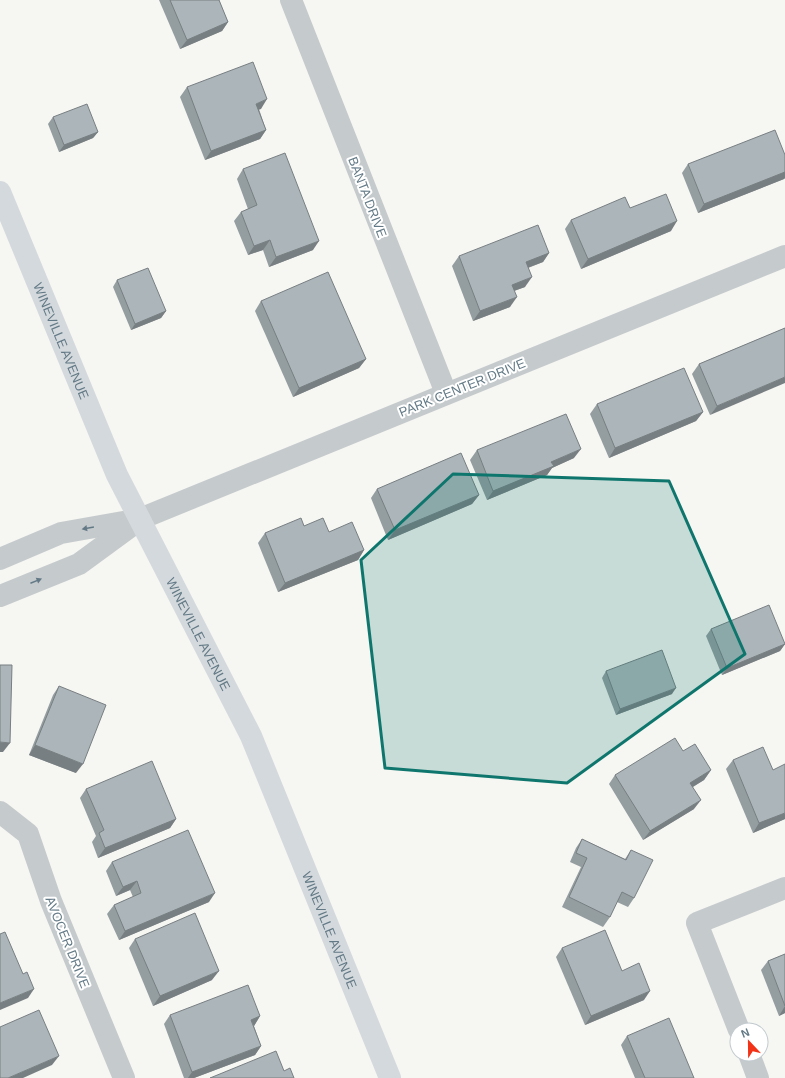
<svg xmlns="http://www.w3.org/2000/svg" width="785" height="1078" font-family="Helvetica,sans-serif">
  <rect width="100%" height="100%" fill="#f6f6f2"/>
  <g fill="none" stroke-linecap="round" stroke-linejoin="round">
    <g stroke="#c5cacc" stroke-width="22">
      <path d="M291,0L446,393"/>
      <path d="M0,812L28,834L51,901L124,1078"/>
      <path d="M739,1030L697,923L785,888"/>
      <path d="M749,1054L758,1078"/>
    </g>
    <g stroke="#c5cacc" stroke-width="22">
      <path d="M0,559L61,533L140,519L785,256"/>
      <path d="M0,596L79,564L135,523"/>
    </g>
    <path stroke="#d4d9dd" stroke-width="22" id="s1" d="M0,192L117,475L251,736L390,1078"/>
  </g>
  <g fill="#949da0">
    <path d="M159,0H219L228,22L222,31L180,49Z"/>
    <path d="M187,87L261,109H259L266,130L260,139L205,160L180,97Z"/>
    <path d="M53,117L98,132L93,138L59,152L48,124Z"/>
    <path d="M785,155V178L784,179L698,213L682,173L688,164Z"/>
    <path d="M243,169L313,250L269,267L263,250L248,255L234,221L241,212L248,209L237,179Z"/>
    <path d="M630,208L671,231L581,269L565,229L571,220Z"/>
    <path d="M549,253L543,262L528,268L525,287L514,291L510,307L473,321L452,266L459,256Z"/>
    <path d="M117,280L166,311L161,318L131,330L113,287Z"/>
    <path d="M261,301L366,359L359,368L293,397L255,311Z"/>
    <path d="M785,328L710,415L692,374L699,364Z"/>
    <path d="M597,404L703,412L696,421L609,458L590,414Z"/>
    <path d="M477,450L574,458L552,468L547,475L487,500L470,460Z"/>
    <path d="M377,489L479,495L472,504L388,540L371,498Z"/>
    <path d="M304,526L329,532L364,550L358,560L278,592L258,543L265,533Z"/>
    <path d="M711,629L785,644L780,651L722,675L706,636Z"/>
    <path d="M606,671L672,694L616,715L602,678Z"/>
    <path d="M59,686L76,773L29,755L53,695Z"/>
    <path d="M683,751L711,770L704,780L693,787L694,809L643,840L609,784L615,775Z"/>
    <path d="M733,760L773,770L785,819L753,833L726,769Z"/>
    <path d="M86,789L176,819L170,828L98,858L92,842L96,836L80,798Z"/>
    <path d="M582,839L625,859L631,850L634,898L628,907L617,902L610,917L603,927L562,907L581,867L570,862L576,848Z"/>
    <path d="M112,862L209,902L119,940L107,914L114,905L133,897L130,890L116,896L106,871Z"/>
    <path d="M135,939L212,980L153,1006L129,948Z"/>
    <path d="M562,948L622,971L644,1000L585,1025L556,957Z"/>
    <path d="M785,954V1013L779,1016L761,970L768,961Z"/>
    <path d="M170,1015L260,1016L254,1026L261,1046L255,1055L194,1078H184L164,1024Z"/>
    <path d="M627,1036L694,1078H635L621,1045Z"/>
  </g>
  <g fill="#787f82">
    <path d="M228,22L222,31L180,49L187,40Z"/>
    <path d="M267,99L261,109L250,113L256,104Z"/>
    <path d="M266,130L260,139L205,160L211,151Z"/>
    <path d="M98,132L93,138L59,152L64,145Z"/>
    <path d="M785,172V178L784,179L698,213L704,204Z"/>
    <path d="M677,221L671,231L581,269L588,259Z"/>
    <path d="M270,240L263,250L248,255L254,246Z"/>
    <path d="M319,241L313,250L269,267L276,257Z"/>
    <path d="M549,253L543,262L519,271L526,262Z"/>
    <path d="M532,277L525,287L505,294L512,285Z"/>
    <path d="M517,297L510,307L473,321L480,311Z"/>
    <path d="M166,311L161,318L131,330L135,324Z"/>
    <path d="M366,359L359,368L293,397L299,388Z"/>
    <path d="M785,377V383L710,415L717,406Z"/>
    <path d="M703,412L696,421L609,458L615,448Z"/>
    <path d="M581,449L574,458L552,468L547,475L487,500L493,491L551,462Z"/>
    <path d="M479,495L472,504L388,540L395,530Z"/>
    <path d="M364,550L358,560L278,592L285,583Z"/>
    <path d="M785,644L780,651L722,675L727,668Z"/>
    <path d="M676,688L672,694L616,715L620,709Z"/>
    <path d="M0,742L10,743L3,752H0Z"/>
    <path d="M35,745L83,764L76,773L29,755Z"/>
    <path d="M711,770L704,780L684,792L690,783Z"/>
    <path d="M701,800L694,809L643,840L650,831Z"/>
    <path d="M785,813V819L753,833L759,823Z"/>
    <path d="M176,819L170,828L98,858L105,848Z"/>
    <path d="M137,881L130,890L116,896L123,887Z"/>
    <path d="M215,893L209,902L119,940L125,931Z"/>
    <path d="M219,971L212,980L153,1006L160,996Z"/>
    <path d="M34,989L28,998L0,1010V1003Z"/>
    <path d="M650,991L644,1000L585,1025L591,1016Z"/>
    <path d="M785,1006V1013L779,1016Z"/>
    <path d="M260,1016L254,1026L251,1020Z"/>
    <path d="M261,1046L255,1055L194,1078H188L192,1072Z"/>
    <path d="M59,1056L52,1065L23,1078H8Z"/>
  </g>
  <g fill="#acb6ba" stroke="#787f82">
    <path d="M170,0H219L228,22L187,40Z"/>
    <path d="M253,62L267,99L256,104L266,130L211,151L187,87Z"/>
    <path d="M87,104L98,132L64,145L53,117Z"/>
    <path d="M775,130L785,155V172L704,204L688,164Z"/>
    <path d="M285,153L319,241L276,257L270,240L254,246L241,212L257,205L243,169Z"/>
    <path d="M666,194L677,221L588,259L571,220L625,197L630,208Z"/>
    <path d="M538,225L549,253L526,262L532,277L512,285L517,297L480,311L459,256Z"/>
    <path d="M148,268L166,311L135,324L117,280Z"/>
    <path d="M328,272L366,359L299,388L261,301Z"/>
    <path d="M785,328V377L717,406L699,364Z"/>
    <path d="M684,368L703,412L615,448L597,404Z"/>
    <path d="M566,414L581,449L551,462L554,466L493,491L477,450Z"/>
    <path d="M461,453L479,495L395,530L377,489Z"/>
    <path d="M301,518L304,526L323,518L329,532L352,522L364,550L285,583L265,533Z"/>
    <path d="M769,605L785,644L727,668L711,629Z"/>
    <path d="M662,650L676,688L620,709L606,671Z"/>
    <path d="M0,665H12L10,743L0,742Z"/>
    <path d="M59,686L106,705L83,764L35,745Z"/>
    <path d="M675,738L683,751L695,744L711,770L690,783L701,800L650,831L615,775Z"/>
    <path d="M763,747L773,770L785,764V813L759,823L733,760Z"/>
    <path d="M152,761L176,819L105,848L99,833L104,830L86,789Z"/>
    <path d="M188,830L215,893L125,931L114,905L141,893L137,881L123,887L112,862Z"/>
    <path d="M582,839L626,860L631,850L653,860L634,898L622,892L610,917L569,897L587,858L576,853Z"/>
    <path d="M195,913L219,971L160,996L135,939Z"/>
    <path d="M605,930L622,971L639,963L650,991L591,1016L562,948Z"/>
    <path d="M5,932L23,974L27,972L34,989L0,1003V934Z"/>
    <path d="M785,954V1006L768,961Z"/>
    <path d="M248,985L260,1016L251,1020L261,1046L192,1072L170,1015Z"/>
    <path d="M39,1010L59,1056L8,1078H0V1027Z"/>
    <path d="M669,1018L694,1078H645L627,1036Z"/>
    <path d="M276,1051L284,1071L290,1068L294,1078H210Z"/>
  </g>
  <defs><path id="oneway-solid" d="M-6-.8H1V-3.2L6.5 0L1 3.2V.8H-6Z"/></defs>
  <g fill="#637a86">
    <use href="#oneway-solid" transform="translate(88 528) rotate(170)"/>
    <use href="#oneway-solid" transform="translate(36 581) rotate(-22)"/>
  </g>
  <path fill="#0f766e" fill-opacity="0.2" stroke="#0f766e" stroke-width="3" stroke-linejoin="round" d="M453,474L669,481L745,654L567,783L385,768L361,560Z"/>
  <g text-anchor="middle" stroke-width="4" stroke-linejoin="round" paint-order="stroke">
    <g font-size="13" fill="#637a86" stroke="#fff">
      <text transform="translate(368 197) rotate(69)" y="5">BANTA DRIVE</text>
      <text dy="5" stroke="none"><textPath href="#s1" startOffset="161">WINEVILLE AVENUE</textPath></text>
      <text transform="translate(462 387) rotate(-22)" y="5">PARK CENTER DRIVE</text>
      <text dy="5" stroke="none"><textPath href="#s1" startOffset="485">WINEVILLE AVENUE</textPath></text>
      <text dy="5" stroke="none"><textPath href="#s1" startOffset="809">WINEVILLE AVENUE</textPath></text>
      <text transform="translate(68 942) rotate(68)" y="5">AVOCER DRIVE</text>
    </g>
  </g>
  <g transform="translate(749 1042) rotate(338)"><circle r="19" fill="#ffffff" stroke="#c1cacf"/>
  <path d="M0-3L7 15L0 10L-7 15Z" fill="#f23317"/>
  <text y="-6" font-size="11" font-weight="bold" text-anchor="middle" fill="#637a86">N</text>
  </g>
</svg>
